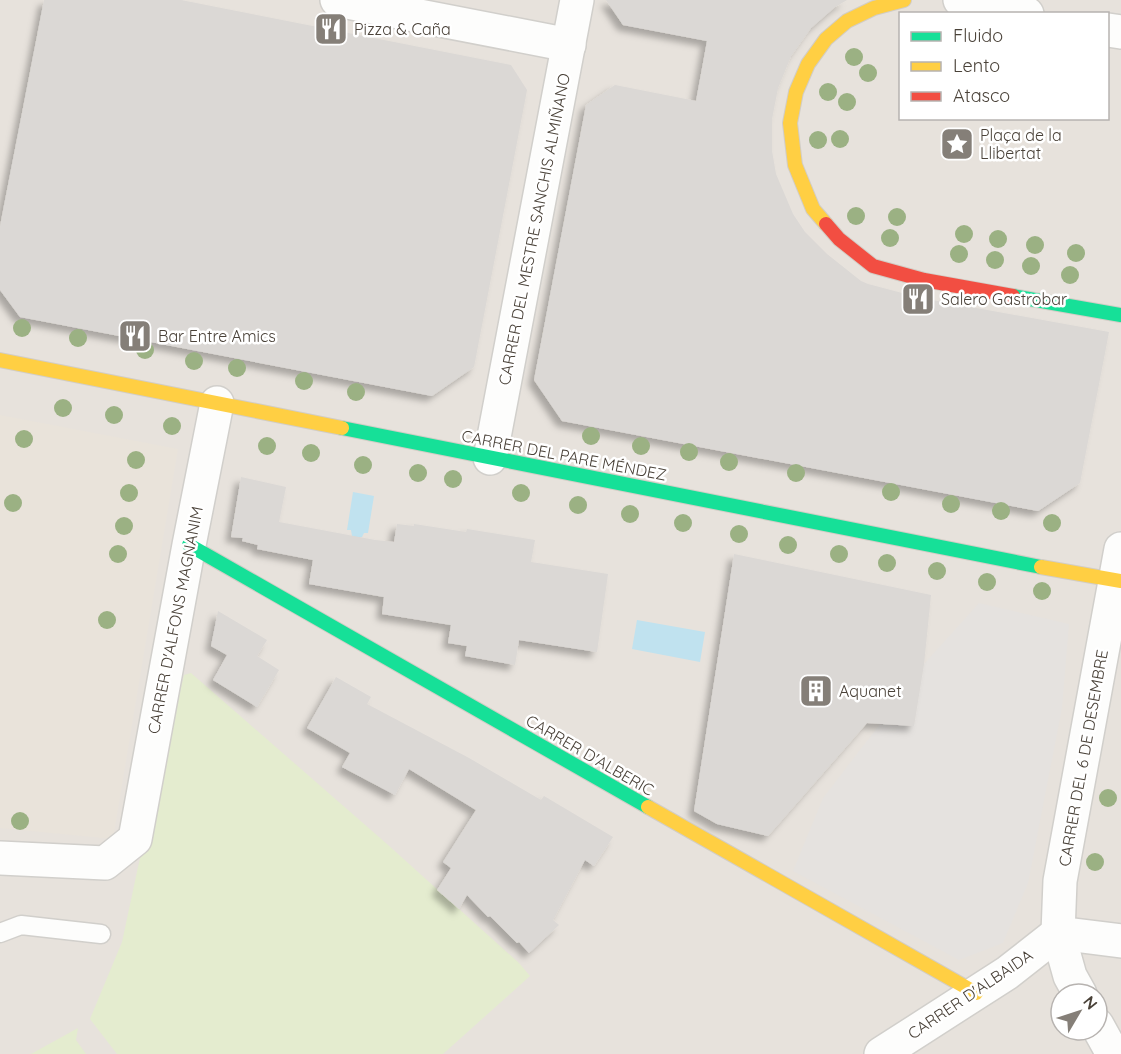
<svg xmlns="http://www.w3.org/2000/svg" width="1121" height="1054" font-family="Quicksand,sans-serif">
  <defs>
    <filter id="shadow"><feDropShadow dx="-5.5" dy="5.5" stdDeviation="3" flood-color="#0004"/></filter>
  </defs>
  <rect width="100%" height="100%" fill="#f3f1ee"/>
  <path fill="#e7e2dc" fill-rule="evenodd" d="M0,0H1121V1054H0ZM900,14H1108V118H900ZM1061,994H1097V1030H1061Z"/>
  <path fill="#e9e3da" d="M0,415L178,449L113,839L0,828Z"/>
  <g fill="#e4eccf">
    <path d="M191,673L387,844L519,963L530,976L443,1054H117L90,1019L122,942L138,867L184,675Z"/>
    <path d="M78,1028L76,1040L86,1054H31Z"/>
  </g>
  <path fill="#e5e2df" d="M979,603L1069,624L1062,708L1028,883L1003,943L959,960L793,871L823,798L880,724L914,726L924,664Z"/>
  <g fill="#c0e2ef">
    <path d="M353,492L374,496L368,533H364L362,537L356,538L352,536L351,530H347Z"/>
    <path d="M637,620L705,632L700,662L632,649Z"/>
  </g>
  <g fill="#dbd8d5" filter="url(#shadow)">
    <path d="M44,0H181L511,65L527,90L474,367L432,396L20,317L0,290V226Z"/>
    <path d="M606,0H847L835,7L811,28L791,56L778,88L772,119V151L776,174L793,214L805,232L827,254L861,281L868,284L921,298L1109,332L1080,483L1038,511L562,421L534,380L586,105L615,85L696,101L707,41L623,25Z"/>
    <path d="M241,477L286,487L279,522L375,540L394,542L397,524L414,526V524L466,532L467,529L535,540L531,562L608,574L597,652L519,640L515,665L465,656L467,646L448,643L451,625L382,614L384,597L309,584L313,560L257,549L258,545L242,541L243,538L231,537Z"/>
    <path d="M734,554L931,595L924,664L914,726L867,723L768,836L717,824L694,811Z"/>
    <path d="M218,611L267,640L257,656L279,670L257,707L213,680L227,655L211,646Z"/>
    <path d="M336,677L371,697L367,704L469,758L541,800L544,796L613,837L594,866L585,860L553,920L559,925L529,953L519,942L517,943L490,916L488,917L467,895L459,909L437,890L451,868L443,862L476,810L409,769L395,795L342,767L350,753L307,728Z"/>
  </g>
  <g fill="none" stroke-linecap="round" stroke-linejoin="round">
    <defs>
      <path id="lane" d="M0,933L21,925L101,934"/>
      <g id="street">
        <path d="M337,0L569,45"/>
        <path d="M960,0L1027,14"/>
        <path d="M1108,30L1121,32"/>
        <path d="M490,458L577,0"/>
        <path d="M0,858L105,863L135,839L189,545L217,403"/>
        <path d="M1058,933L1121,941"/>
        <path d="M1080,994L1070,976L1058,933L1060,881L1121,549"/>
        <path d="M1097,1025L1113,1054"/>
        <path d="M881,1054L1007,973L1058,933"/>
      </g>
      <g id="fast">
        <path d="M1013,296L1121,315"/>
        <path d="M342,428L1041,567"/>
        <path d="M189,545L648,807"/>
      </g>
      <g id="slow">
        <path d="M826,224L813,209L795,165L790,123L796,92L808,64L826,39L847,21L874,8L904,0"/>
        <path d="M0,360L342,428"/>
        <path d="M1041,567L1121,581"/>
        <path d="M648,807L976,993"/>
      </g>
      <path id="jam" d="M826,224L839,239L873,266L924,280L1013,296"/>
    </defs>
    <use href="#lane" stroke="#d1cfcb" stroke-width="21"/>
    <use href="#street" stroke="#d1cfcb" stroke-width="36"/>
    <use href="#fast" stroke="#d2cdc5" stroke-width="16"/>
    <use href="#slow" stroke="#d2cdc5" stroke-width="16"/>
    <use href="#jam" stroke="#d2cdc5" stroke-width="16"/>
    <use href="#lane" stroke="#fdfdfc" stroke-width="18"/>
    <use href="#street" stroke="#fdfdfc" stroke-width="33"/>
    <use href="#fast" stroke="#16e098" stroke-width="14"/>
    <use href="#slow" stroke="#ffcf43" stroke-width="14"/>
    <use href="#jam" stroke="#f24e42" stroke-width="14"/>
  </g>
  <g fill="#9bb183">
    <circle cx="854" cy="57" r="9"/>
    <circle cx="868" cy="73" r="9"/>
    <circle cx="828" cy="92" r="9"/>
    <circle cx="847" cy="102" r="9"/>
    <circle cx="840" cy="139" r="9"/>
    <circle cx="818" cy="140" r="9"/>
    <circle cx="856" cy="216" r="9"/>
    <circle cx="897" cy="217" r="9"/>
    <circle cx="964" cy="234" r="9"/>
    <circle cx="890" cy="238" r="9"/>
    <circle cx="998" cy="239" r="9"/>
    <circle cx="1035" cy="245" r="9"/>
    <circle cx="1076" cy="253" r="9"/>
    <circle cx="959" cy="254" r="9"/>
    <circle cx="995" cy="260" r="9"/>
    <circle cx="1031" cy="266" r="9"/>
    <circle cx="1070" cy="275" r="9"/>
    <circle cx="22" cy="328" r="9"/>
    <circle cx="78" cy="338" r="9"/>
    <circle cx="145" cy="350" r="9"/>
    <circle cx="194" cy="361" r="9"/>
    <circle cx="237" cy="368" r="9"/>
    <circle cx="304" cy="381" r="9"/>
    <circle cx="356" cy="392" r="9"/>
    <circle cx="63" cy="408" r="9"/>
    <circle cx="114" cy="415" r="9"/>
    <circle cx="172" cy="426" r="9"/>
    <circle cx="591" cy="436" r="9"/>
    <circle cx="24" cy="439" r="9"/>
    <circle cx="267" cy="446" r="9"/>
    <circle cx="641" cy="446" r="9"/>
    <circle cx="689" cy="452" r="9"/>
    <circle cx="311" cy="453" r="9"/>
    <circle cx="136" cy="460" r="9"/>
    <circle cx="729" cy="462" r="9"/>
    <circle cx="363" cy="465" r="9"/>
    <circle cx="418" cy="473" r="9"/>
    <circle cx="796" cy="473" r="9"/>
    <circle cx="453" cy="479" r="9"/>
    <circle cx="891" cy="492" r="9"/>
    <circle cx="129" cy="493" r="9"/>
    <circle cx="521" cy="493" r="9"/>
    <circle cx="13" cy="503" r="9"/>
    <circle cx="951" cy="504" r="9"/>
    <circle cx="578" cy="505" r="9"/>
    <circle cx="1001" cy="511" r="9"/>
    <circle cx="630" cy="514" r="9"/>
    <circle cx="683" cy="523" r="9"/>
    <circle cx="1052" cy="523" r="9"/>
    <circle cx="124" cy="526" r="9"/>
    <circle cx="739" cy="534" r="9"/>
    <circle cx="788" cy="545" r="9"/>
    <circle cx="118" cy="554" r="9"/>
    <circle cx="839" cy="554" r="9"/>
    <circle cx="887" cy="563" r="9"/>
    <circle cx="937" cy="571" r="9"/>
    <circle cx="987" cy="582" r="9"/>
    <circle cx="1042" cy="591" r="9"/>
    <circle cx="107" cy="620" r="9"/>
    <circle cx="1108" cy="798" r="9"/>
    <circle cx="20" cy="821" r="9"/>
    <circle cx="1095" cy="862" r="9"/>
  </g>
  <defs>
    <symbol id="restaurant-square" viewBox="-11 -11 22 22"><rect x="-9" y="-9" width="18" height="18" rx="4" fill="#857f78" stroke="#fff"/><path d="M-5-6h1v4h1v-4h1v4h1v-4h1v5L-1.5 .5V6h-2V.5L-5-1ZM5-6V6H3V1.5H1.5Q1.5-4 5-6Z" fill="#fff"/></symbol>
    <symbol id="sight-square" viewBox="-11 -11 22 22"><rect x="-9" y="-9" width="18" height="18" rx="4" fill="#857f78" stroke="#fff"/><path d="M0-6L1.8-2.2L6-1.7L2.9 1.2L3.7 5.4L0 3.3L-3.7 5.4L-2.9 1.2L-6-1.7L-1.8-2.2Z" fill="#fff"/></symbol>
    <symbol id="building-square" viewBox="-11 -11 22 22"><rect x="-9" y="-9" width="18" height="18" rx="4" fill="#857f78" stroke="#fff"/><path d="M-4-6H4V6H1V3H-1V6H-4ZM-2.5-4.3h1.7v1.8h-1.7ZM.8-4.3h1.7v1.8H.8ZM-2.5-1h1.7V.8h-1.7ZM.8-1h1.7V.8H.8Z" fill="#fff"/></symbol>
  </defs>
  <g fill-rule="evenodd">
    <use href="#restaurant-square" x="312" y="10" width="38" height="38"/>
    <use href="#sight-square" x="938" y="125" width="38" height="38"/>
    <use href="#restaurant-square" x="899" y="280" width="38" height="38"/>
    <use href="#restaurant-square" x="116" y="317" width="38" height="38"/>
    <use href="#building-square" x="797" y="672" width="38" height="38"/>
  </g>
  <g text-anchor="middle" stroke-width="5" stroke-linejoin="round" paint-order="stroke">
    <g font-size="16" fill="#4a4239" stroke="#fff" text-anchor="start">
      <text x="354" y="35">Pizza &amp; Caña</text>
      <text x="980" y="141">Plaça de la<tspan x="980" dy="18">Llibertat</tspan></text>
      <text x="941" y="305">Salero Gastrobar</text>
      <text x="158" y="342">Bar Entre Amics</text>
      <text x="839" y="697">Aquanet</text>
    </g>
    <g font-size="16" fill="#4a4239" stroke="#fff">
      <text transform="translate(534 229) rotate(-79)" y="6">CARRER DEL MESTRE SANCHIS ALMIÑANO</text>
      <text transform="translate(564 455) rotate(11)" y="6">CARRER DEL PARE MÉNDEZ</text>
      <text transform="translate(175 620) rotate(-79)" y="6">CARRER D'ALFONS MAGNANIM</text>
      <text transform="translate(590 755) rotate(30)" y="6">CARRER D'ALBERIC</text>
      <text transform="translate(1083 758) rotate(-80)" y="6">CARRER DEL 6 DE DESEMBRE</text>
      <text transform="translate(970 994) rotate(-34)" y="6">CARRER D'ALBAIDA</text>
    </g>
  </g>
  <rect x="899" y="12" width="210" height="108" fill="#ffffff" stroke="#b7b3b0" stroke-width="1.5"/>
  <rect x="911" y="32" width="30" height="9" fill="#16e098" stroke="#b7b3b0" stroke-width="1.5"/>
  <text x="953" y="42" font-size="18" fill="#4a4239">Fluido</text>
  <rect x="911" y="62" width="30" height="9" fill="#ffcf43" stroke="#b7b3b0" stroke-width="1.5"/>
  <text x="953" y="72" font-size="18" fill="#4a4239">Lento</text>
  <rect x="911" y="92" width="30" height="9" fill="#f24e42" stroke="#b7b3b0" stroke-width="1.5"/>
  <text x="953" y="102" font-size="18" fill="#4a4239">Atasco</text>
  <g transform="translate(1079 1012) rotate(51)"><circle r="28" fill="#ffffff" stroke="#b7b3b0" stroke-width="1.5"/>
  <path d="M0-4.5L10 22L0 15L-10 22Z" fill="#857f78"/>
  <text y="-9" font-size="16" font-weight="bold" text-anchor="middle" fill="#4a4239">N</text>
  </g>
</svg>
